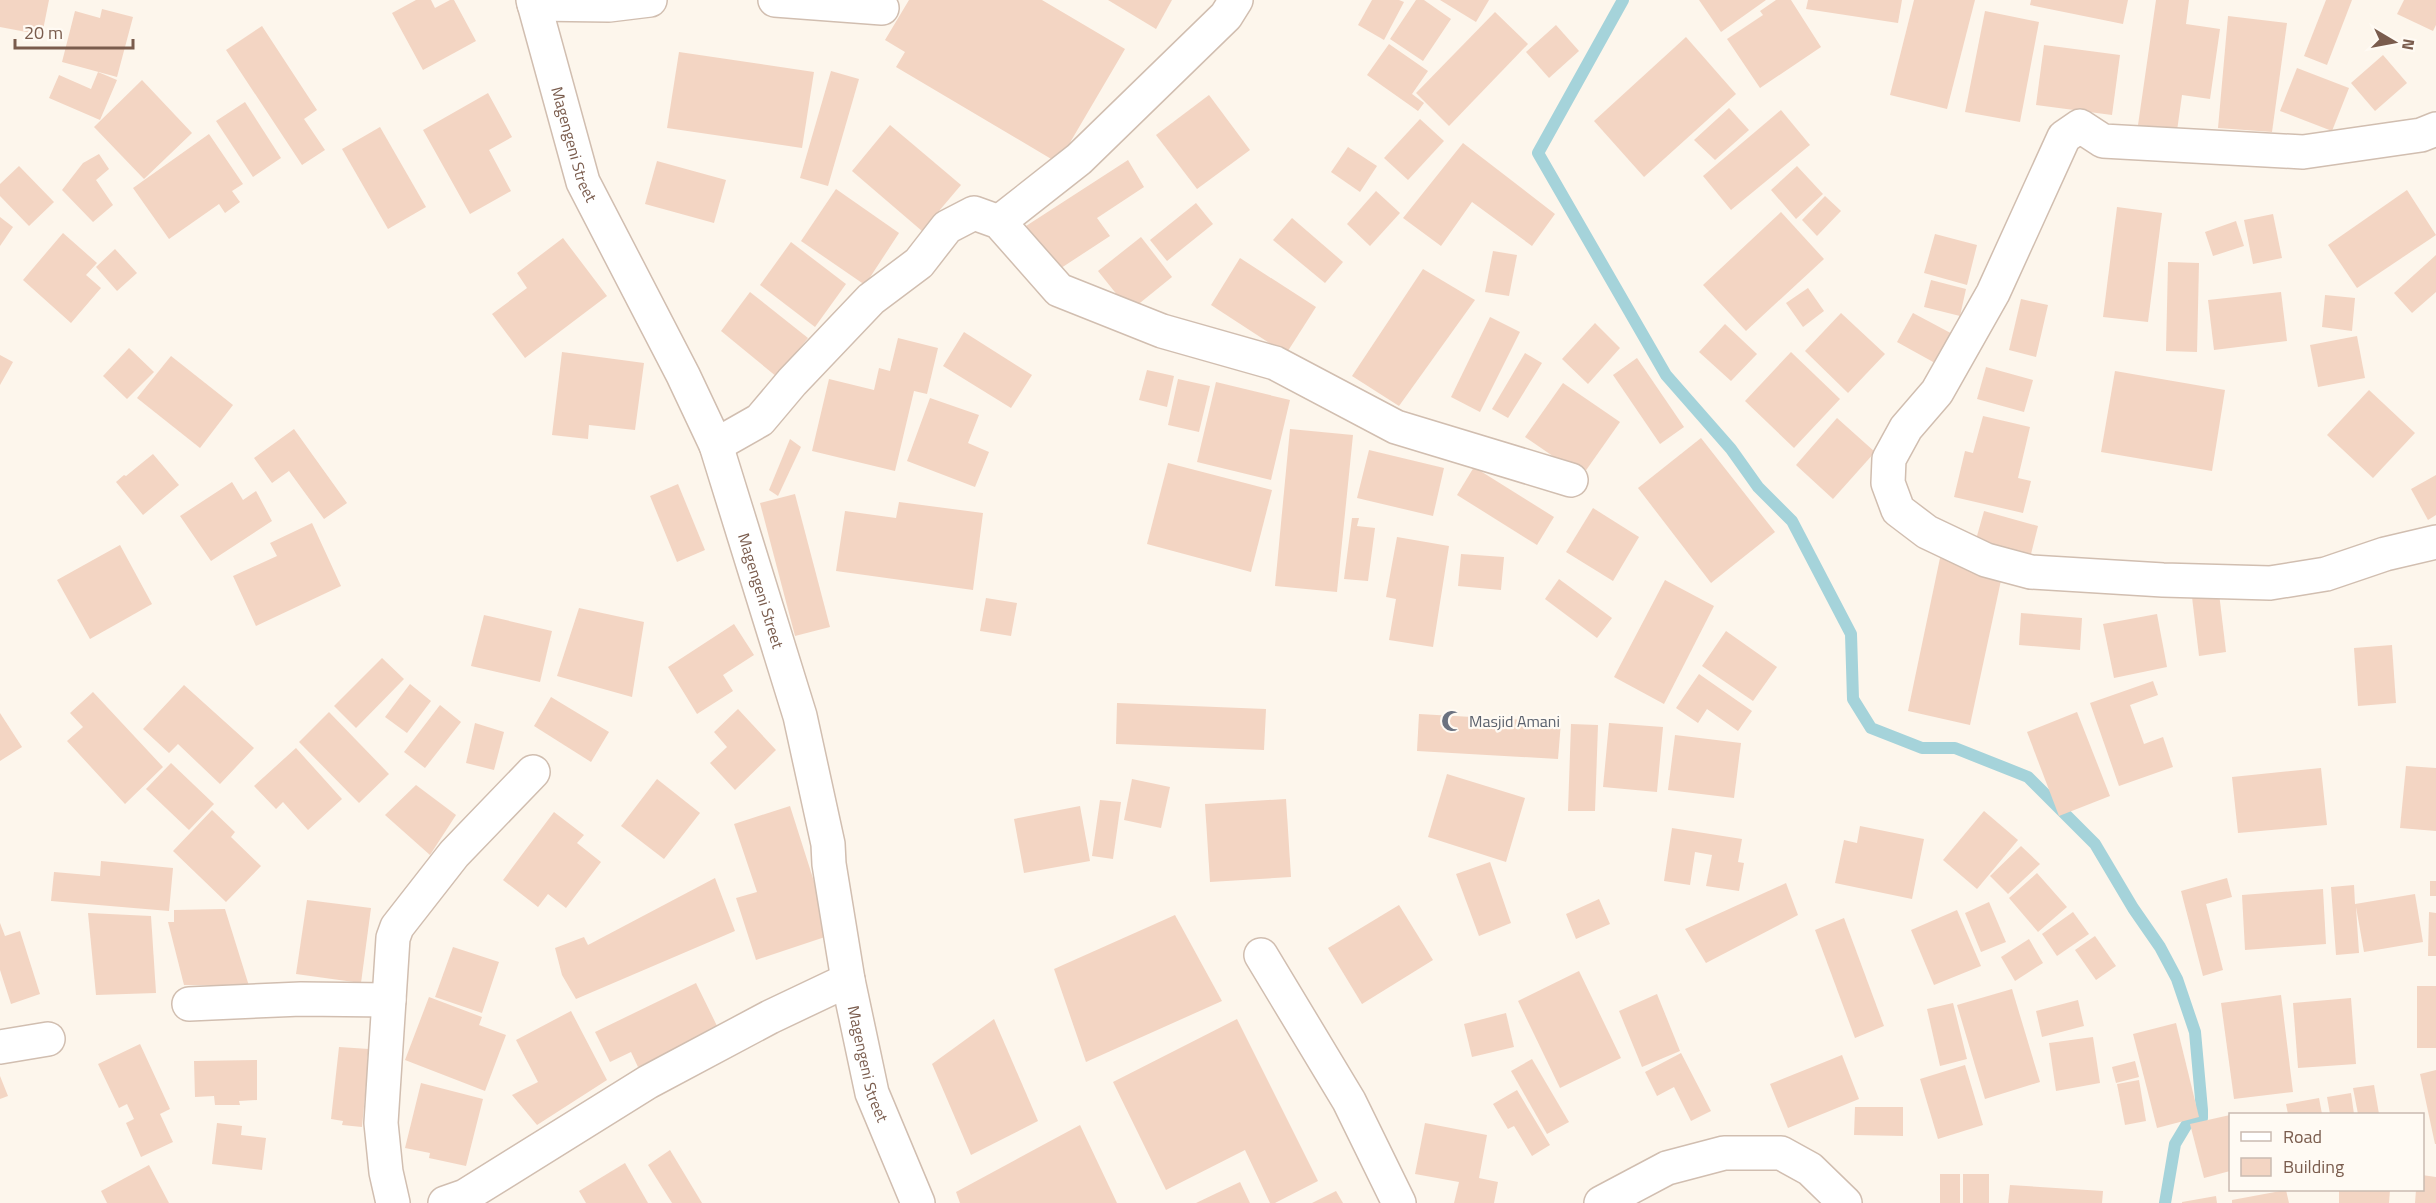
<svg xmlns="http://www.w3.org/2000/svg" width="2436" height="1203" font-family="'Titillium Web',sans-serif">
  <rect width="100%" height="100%" fill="#fdf6ec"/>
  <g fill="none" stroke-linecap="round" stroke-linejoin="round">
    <path stroke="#a5d3da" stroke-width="12" d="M1623,0L1538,153L1666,375L1731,449L1758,487L1792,521L1851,634L1853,699L1871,728L1922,748H1955L2028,777L2095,844L2133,908L2160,947L2177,979L2195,1032L2202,1110V1118L2187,1124L2175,1144L2165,1203"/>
  </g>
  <g fill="#f3d5c3">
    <path d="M0,0H49L42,35L0,27Z"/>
    <path d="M416,0H431L435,8L450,0H454L476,41L423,70L392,13Z"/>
    <path d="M909,0H1042L1125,49L1058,163L896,67L905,52L885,40Z"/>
    <path d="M1108,0H1172L1156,29Z"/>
    <path d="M1372,0H1399L1404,2L1384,40L1358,25Z"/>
    <path d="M1416,0H1424L1451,19L1423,61L1390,39Z"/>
    <path d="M1440,0H1489L1476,22Z"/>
    <path d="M1699,0H1766L1721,32Z"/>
    <path d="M1776,0H1791L1821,47L1760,88L1727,39L1763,15L1760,11Z"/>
    <path d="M1808,0H1902L1898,23L1806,9Z"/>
    <path d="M1914,0H1975L1947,109L1890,95Z"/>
    <path d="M2031,0H2128L2123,24L2030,5Z"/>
    <path d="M2156,0H2189L2186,24L2220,29L2210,99L2182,95L2176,138L2137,132Z"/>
    <path d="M2326,0H2352L2327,65L2304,56Z"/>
    <path d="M2404,0H2436V25L2433,31L2397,14Z"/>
    <path d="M102,9L133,17L117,77L62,62L75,11L100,18Z"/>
    <path d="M1985,11L2039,22L2020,122L1965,112Z"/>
    <path d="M1495,12L1528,44L1449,126L1416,93Z"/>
    <path d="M2228,16L2287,23L2272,132L2218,128Z"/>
    <path d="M1556,25L1579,51L1549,78L1526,52Z"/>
    <path d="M262,26L317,110L304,119L325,150L302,165L226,50Z"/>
    <path d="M1686,37L1736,94L1644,177L1594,121Z"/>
    <path d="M1389,44L1428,71L1412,94L1424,103L1418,111L1367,75Z"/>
    <path d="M2044,45L2120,55L2112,115L2036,105Z"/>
    <path d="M679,52L814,72L802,148L667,128Z"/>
    <path d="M2383,55L2407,83L2375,111L2351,83Z"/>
    <path d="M2297,68L2349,88L2332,131L2280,111Z"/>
    <path d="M831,71L859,79L828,186L800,178Z"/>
    <path d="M98,72L117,80L100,120L49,98L59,75L91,89Z"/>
    <path d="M142,80L192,133L144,179L94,127Z"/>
    <path d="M488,93L512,137L489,150L511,191L470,214L423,130Z"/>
    <path d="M1209,95L1250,150L1197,189L1156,135Z"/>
    <path d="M245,102L281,158L253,177L216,121Z"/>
    <path d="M1729,108L1749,130L1715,160L1694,140Z"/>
    <path d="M1781,110L1810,145L1731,210L1703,176Z"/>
    <path d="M1420,119L1444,141L1408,180L1384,158Z"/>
    <path d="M890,125L961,185L922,231L852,171Z"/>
    <path d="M380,127L426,207L388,229L342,149Z"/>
    <path d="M209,134L243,184L232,191L240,202L225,213L219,204L169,239L133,188Z"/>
    <path d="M1463,143L1555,214L1532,246L1472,202L1441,246L1403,218Z"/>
    <path d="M1348,147L1377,166L1360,192L1331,172Z"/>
    <path d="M99,154L109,169L96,180L113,205L93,222L62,190L83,163Z"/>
    <path d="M1128,160L1144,187L1097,218L1110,236L1055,272L1026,226Z"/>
    <path d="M657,161L726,180L714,223L645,204Z"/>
    <path d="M19,166L54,202L29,226L0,196V184Z"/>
    <path d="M1797,166L1823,194L1796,219L1771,190Z"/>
    <path d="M836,189L899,233L865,285L801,241Z"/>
    <path d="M2407,190L2436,235L2357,288L2328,245Z"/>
    <path d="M1376,191L1400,213L1370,246L1347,224Z"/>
    <path d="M1825,196L1841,211L1817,236L1802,220Z"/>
    <path d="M1196,203L1213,224L1167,261L1150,240Z"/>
    <path d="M2117,207L2162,213L2148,322L2103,317Z"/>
    <path d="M1781,212L1824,259L1746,331L1703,285Z"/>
    <path d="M2273,214L2282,258L2253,264L2244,220Z"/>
    <path d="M0,217L13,227L0,246Z"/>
    <path d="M1292,218L1343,262L1325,283L1273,240Z"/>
    <path d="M2236,221L2244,246L2213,256L2205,232Z"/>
    <path d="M63,233L97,263L86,275L101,288L71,323L23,280Z"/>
    <path d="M1935,234L1977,245L1967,285L1924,273Z"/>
    <path d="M1141,237L1172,277L1130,311L1098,271Z"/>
    <path d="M563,238L607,296L525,358L492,314L527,288L517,273Z"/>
    <path d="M791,242L846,284L815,327L760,285Z"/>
    <path d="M115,249L137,273L117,291L96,267Z"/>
    <path d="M1493,251L1517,255L1509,296L1485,292Z"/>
    <path d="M2436,255V292L2412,313L2394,293Z"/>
    <path d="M1240,258L1316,307L1286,354L1211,305Z"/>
    <path d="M2168,262L2199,263L2197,352L2166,351Z"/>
    <path d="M1423,269L1475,300L1399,406L1352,376Z"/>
    <path d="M1931,280L1966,289L1960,316L1924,307Z"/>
    <path d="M1808,288L1824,311L1803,327L1786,303Z"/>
    <path d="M750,292L808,338L777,377L721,331Z"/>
    <path d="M2281,292L2287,341L2214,350L2208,300Z"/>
    <path d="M2325,295L2355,298L2352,331L2322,327Z"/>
    <path d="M2021,299L2048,305L2036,357L2009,350Z"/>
    <path d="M1841,313L1885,354L1848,393L1805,351Z"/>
    <path d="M1913,313L1960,338L1944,368L1897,342Z"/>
    <path d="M1490,317L1520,332L1480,412L1451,397Z"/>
    <path d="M1595,323L1620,348L1588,384L1562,359Z"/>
    <path d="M1725,324L1757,354L1731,381L1699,352Z"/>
    <path d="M964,332L1032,375L1011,408L943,366Z"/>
    <path d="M2357,336L2365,378L2318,387L2310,345Z"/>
    <path d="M898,338L938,348L927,394L914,391L895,471L812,451L829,379L874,390L879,368L890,371Z"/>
    <path d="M129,348L154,372L127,399L103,376Z"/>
    <path d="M562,352L644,363L635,430L589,425L588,439L552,435Z"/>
    <path d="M1791,352L1840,399L1794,448L1745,401Z"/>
    <path d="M1525,353L1542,363L1508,418L1492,409Z"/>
    <path d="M0,355L13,362L0,385Z"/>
    <path d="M171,356L233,405L200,448L137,398Z"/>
    <path d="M1637,358L1684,427L1660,444L1613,375Z"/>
    <path d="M1986,367L2033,380L2024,412L1977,399Z"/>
    <path d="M1147,370L1174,376L1167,407L1139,400Z"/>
    <path d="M2115,371L2225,390L2212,471L2101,452Z"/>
    <path d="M1178,379L1210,386L1199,432L1168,425Z"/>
    <path d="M1216,382L1290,400L1271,480L1197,462Z"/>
    <path d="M1563,383L1620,422L1582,476L1525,437Z"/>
    <path d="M2369,390L2415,433L2373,478L2327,435Z"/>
    <path d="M930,398L979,415L968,443L989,452L975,487L907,461Z"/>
    <path d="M1983,416L2030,427L2018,478L2031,481L2023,513L1954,497L1965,451L1973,453Z"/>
    <path d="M1837,418L1875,452L1833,499L1796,465Z"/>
    <path d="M294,429L347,503L324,519L289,471L272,483L254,458Z"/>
    <path d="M1290,429L1353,435L1337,592L1275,586Z"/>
    <path d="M1701,438L1775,532L1711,583L1638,488Z"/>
    <path d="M790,439L801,447L778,496L769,490Z"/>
    <path d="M1369,450L1444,468L1433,516L1357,498Z"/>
    <path d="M153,454L179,485L143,515L116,482L124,475L126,476Z"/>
    <path d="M1168,463L1272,490L1251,572L1147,544Z"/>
    <path d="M1474,467L1554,517L1537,545L1457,495Z"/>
    <path d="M2436,475V515L2428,520L2411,489Z"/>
    <path d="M232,482L243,500L256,491L272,521L211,561L180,516Z"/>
    <path d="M678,484L705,550L677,562L650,496Z"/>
    <path d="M795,494L830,627L795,636L760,503Z"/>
    <path d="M899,502L983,513L973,590L836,571L845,511L896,518Z"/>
    <path d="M1593,508L1639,537L1613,581L1566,552Z"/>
    <path d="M1984,511L2038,526L2030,558L1975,543Z"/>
    <path d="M1352,518H1359L1357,526L1375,528L1368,581L1344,579Z"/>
    <path d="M312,523L341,586L256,626L233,576L277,556L270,543Z"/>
    <path d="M1397,537L1449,546L1433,647L1389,640L1396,599L1386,597Z"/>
    <path d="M120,545L152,604L90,639L57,580Z"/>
    <path d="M1461,554L1504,557L1501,590L1458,586Z"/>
    <path d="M1940,558L2003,571L1970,725L1908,711Z"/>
    <path d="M1559,579L1612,618L1597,638L1545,599Z"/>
    <path d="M1665,580L1714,606L1664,704L1614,677Z"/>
    <path d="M2219,593L2226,652L2199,656L2192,597Z"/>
    <path d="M986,598L1017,603L1011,636L980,631Z"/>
    <path d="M579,608L644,622L632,697L557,676Z"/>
    <path d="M2021,613L2082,618L2080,650L2019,645Z"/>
    <path d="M2157,614L2167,667L2114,678L2103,624Z"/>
    <path d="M484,615L552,631L540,682L471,666Z"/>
    <path d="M734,624L754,655L723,675L733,691L697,714L668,667Z"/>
    <path d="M1726,631L1777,667L1753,701L1702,666Z"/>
    <path d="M2392,645L2396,703L2358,706L2354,648Z"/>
    <path d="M382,658L404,679L356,728L334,706Z"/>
    <path d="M1699,674L1752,711L1738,731L1707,709L1698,723L1676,708Z"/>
    <path d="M2153,681L2158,695L2130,705L2144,744L2163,737L2173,767L2119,786L2090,703Z"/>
    <path d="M410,684L431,701L407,733L385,717Z"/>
    <path d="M184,685L254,748L220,784L178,744L169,753L143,729Z"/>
    <path d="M93,692L163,767L125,804L67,741L83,727L70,713Z"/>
    <path d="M551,697L609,732L591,762L534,726Z"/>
    <path d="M1117,703L1266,709L1264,750L1116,744Z"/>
    <path d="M440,705L461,722L425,768L404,752Z"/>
    <path d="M738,709L776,750L735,790L710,763L727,747L714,732Z"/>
    <path d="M329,712L389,774L359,803L299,742Z"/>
    <path d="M2077,712L2110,796L2059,816L2027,732Z"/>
    <path d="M0,713L22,747L0,761Z"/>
    <path d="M1419,714L1561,722L1558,759L1417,751Z"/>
    <path d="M475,723L504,732L494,770L466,763Z"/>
    <path d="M1609,723L1663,727L1657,792L1603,787Z"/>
    <path d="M1571,724L1598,725L1595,811H1568Z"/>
    <path d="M1675,735L1741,743L1734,798L1668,790Z"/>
    <path d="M296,748L342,799L308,830L283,802L276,809L254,786Z"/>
    <path d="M171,763L214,804L189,830L146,789Z"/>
    <path d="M2406,766L2436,768V831L2400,828Z"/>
    <path d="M2321,768L2327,825L2238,833L2232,777Z"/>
    <path d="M1447,774L1525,798L1506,862L1428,837Z"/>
    <path d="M657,779L700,813L664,859L621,826Z"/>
    <path d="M1132,779L1170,787L1161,828L1124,820Z"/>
    <path d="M416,785L456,815L430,855L385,815Z"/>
    <path d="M1286,799L1291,877L1210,882L1205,804Z"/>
    <path d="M1100,800L1121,802L1113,859L1092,856Z"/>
    <path d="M790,806L831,935L756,960L736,898L757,892L734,824Z"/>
    <path d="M1080,806L1090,861L1024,873L1014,819Z"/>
    <path d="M212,810L235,832L231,837L261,866L226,902L173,851Z"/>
    <path d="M1984,811L2018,840L1977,889L1943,860Z"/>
    <path d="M554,812L584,835L577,843L601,862L566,908L548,894L538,907L503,880Z"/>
    <path d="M1860,826L1924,839L1912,899L1835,883L1844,840L1857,843Z"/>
    <path d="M1672,828L1742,839L1738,862L1744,863L1739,891L1706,886L1712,855L1695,852L1690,885L1664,881Z"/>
    <path d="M2021,846L2040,864L2008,894L1990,876Z"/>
    <path d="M101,861L173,868L169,911L51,901L54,872L100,876Z"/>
    <path d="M1490,862L1511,923L1479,936L1456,874Z"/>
    <path d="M2037,873L2067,907L2038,932L2009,898Z"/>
    <path d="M715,878L735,931L576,999L562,975L555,948L584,937L588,945Z"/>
    <path d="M2227,878L2232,897L2206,904L2223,970L2203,976L2181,891Z"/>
    <rect x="2430" y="881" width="6" height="15"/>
    <path d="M1786,883L1798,915L1706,963L1685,929Z"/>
    <path d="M2354,885L2355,904L2415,894L2423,942L2364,952L2356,907L2359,953L2336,955L2331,887Z"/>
    <path d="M2323,889L2326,944L2245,950L2242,895Z"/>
    <path d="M1599,899L1610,924L1576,939L1566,914Z"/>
    <path d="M307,900L371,908L361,983L296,974Z"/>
    <path d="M1989,902L2006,942L1981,952L1965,913Z"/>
    <path d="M1399,905L1433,960L1362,1004L1328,948Z"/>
    <path d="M225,909L249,986L184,985L168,922H174V910Z"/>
    <path d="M1957,910L1981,966L1934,985L1911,930Z"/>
    <path d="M2073,912L2089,934L2057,956L2042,934Z"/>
    <path d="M2429,912L2436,913V956H2428Z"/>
    <path d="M88,913L151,916L156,993L96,995Z"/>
    <path d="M1175,915L1222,1001L1086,1062L1054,969Z"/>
    <path d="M1844,918L1884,1026L1855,1038L1815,930Z"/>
    <path d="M0,923L5,936L20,931L40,994L11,1004L0,970Z"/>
    <path d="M2095,936L2116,966L2096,980L2075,950Z"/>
    <path d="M2029,939L2043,963L2015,981L2001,957Z"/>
    <path d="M453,947L499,962L482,1013L435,997Z"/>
    <path d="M1579,971L1621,1058L1560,1088L1518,1001Z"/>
    <path d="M696,983L718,1028L638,1067L631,1052L610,1062L595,1032Z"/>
    <rect x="2417" y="986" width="19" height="62"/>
    <path d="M2012,989L2040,1082L1985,1099L1957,1005Z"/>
    <path d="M1657,994L1680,1051L1642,1067L1619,1011Z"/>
    <path d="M2281,995L2293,1092L2234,1099L2221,1003Z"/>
    <path d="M429,997L482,1017L479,1025L506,1035L485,1091L405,1060Z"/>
    <path d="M2351,998L2356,1064L2298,1068L2293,1003Z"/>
    <path d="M2078,1000L2084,1026L2042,1037L2036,1011Z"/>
    <path d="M1953,1003L1967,1059L1940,1066L1927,1009Z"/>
    <path d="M571,1011L607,1080L537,1125L512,1095L538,1082L516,1040Z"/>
    <path d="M1506,1013L1514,1047L1472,1057L1464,1024Z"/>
    <path d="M994,1019L1038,1121L971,1155L932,1064Z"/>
    <path d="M1237,1019L1318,1181L1275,1203H1270L1245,1150L1166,1190L1113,1082Z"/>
    <path d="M2176,1023L2199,1117L2157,1128L2133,1034Z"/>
    <path d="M2093,1037L2100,1083L2056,1091L2049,1043Z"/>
    <path d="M140,1044L170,1109L160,1114L173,1142L141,1157L126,1123L134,1119L127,1104L119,1108L98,1064Z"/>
    <path d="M339,1047L369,1049L367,1060L375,1061L374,1076L367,1075L362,1127L342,1125L343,1121L331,1119Z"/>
    <path d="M1681,1053L1711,1111L1691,1121L1674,1087L1657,1096L1645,1072Z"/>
    <path d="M1842,1055L1859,1099L1788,1128L1770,1084Z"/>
    <path d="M1532,1059L1569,1122L1547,1134L1511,1071Z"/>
    <path d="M257,1060V1100L239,1101L240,1105H215L214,1096L195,1097L194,1061Z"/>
    <path d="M2135,1061L2139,1077L2116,1083L2112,1067Z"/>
    <path d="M1965,1065L1983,1125L1938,1139L1920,1079Z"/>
    <path d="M2436,1070V1144H2435L2420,1074Z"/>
    <path d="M0,1076L8,1096L0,1099Z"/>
    <path d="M2139,1080L2146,1121L2125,1125L2117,1084Z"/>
    <path d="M421,1083L483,1099L466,1166L429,1158L430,1153L405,1148Z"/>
    <path d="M2374,1085L2379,1114H2358L2353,1088Z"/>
    <path d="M1517,1090L1550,1145L1532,1156L1514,1126L1508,1129L1493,1104Z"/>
    <path d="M2351,1093L2354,1114H2330L2327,1097Z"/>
    <path d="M2319,1098L2322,1114H2288L2286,1104Z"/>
    <path d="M1855,1107H1903V1136L1854,1135Z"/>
    <path d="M2230,1115V1171L2204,1178L2190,1124Z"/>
    <path d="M217,1123L242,1126L241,1135L266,1138L262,1170L212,1164Z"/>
    <path d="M1425,1123L1487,1135L1479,1178L1498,1182L1494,1203H1454L1459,1182L1415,1174Z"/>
    <path d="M1080,1125L1117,1203H960L956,1192Z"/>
    <path d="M670,1150L702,1203H672L648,1165Z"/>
    <path d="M625,1163L648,1203H586L579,1191Z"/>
    <path d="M149,1165L169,1203H107L101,1191Z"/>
    <rect x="1940" y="1174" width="20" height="29"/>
    <rect x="1963" y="1174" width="26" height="29"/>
    <path d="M2422,1175L2436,1177V1203H2415L2416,1190H2422Z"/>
    <path d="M1240,1182L1250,1203H1196Z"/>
    <path d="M2010,1185L2103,1191L2102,1203H2008Z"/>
    <path d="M2286,1190L2289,1203H2232V1200Z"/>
    <path d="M2339,1190H2390L2389,1203H2339Z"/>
    <path d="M1336,1191L1343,1203H1312Z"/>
    <path d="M2216,1196L2217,1203H2182V1202Z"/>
  </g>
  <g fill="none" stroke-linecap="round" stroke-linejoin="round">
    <defs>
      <g id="minor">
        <path id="s1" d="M533,0L583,182L683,375L716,445L800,716L828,844L829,864L848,980L872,1093L918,1203"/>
        <path d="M775,0L882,8"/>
        <path d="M534,4L609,5L650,0"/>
        <path d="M2436,129L2421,135L2303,152L2103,141L2080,126L2064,137L1993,293L1937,392L1906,428L1889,459L1888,483L1898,510L1927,532L1986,560L2031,572L2163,580L2270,583L2326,574L2385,554L2436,542"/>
        <path d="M999,222L1079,159L1226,16L1236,0"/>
        <path d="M716,445L760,420L792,382L871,299L919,263L947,227L974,213L999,222L1059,290L1162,331L1275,363L1396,427L1571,480"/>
        <path d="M1261,955L1349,1101L1399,1203"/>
        <path d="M189,1004L301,999L389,1000"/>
        <path d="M0,1047L48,1039"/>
        <path d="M393,1203L386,1172L381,1123L393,938L397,927L454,854L533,772"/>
        <path d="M445,1203L465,1196L648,1082L770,1017L848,980"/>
        <path d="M1601,1203L1667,1168L1724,1153H1781L1810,1169L1845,1203"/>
      </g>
    </defs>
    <use href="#minor" stroke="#d1beb0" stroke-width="36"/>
    <use href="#minor" stroke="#fff" stroke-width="33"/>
  </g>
  <defs>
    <symbol id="mosque-bare" viewBox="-9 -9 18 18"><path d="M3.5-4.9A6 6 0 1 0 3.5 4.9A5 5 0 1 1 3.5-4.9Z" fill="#6b7280" stroke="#fffaf3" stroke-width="2.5" paint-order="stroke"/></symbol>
  </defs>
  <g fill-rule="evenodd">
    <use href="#mosque-bare" x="1437" y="706" width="30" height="30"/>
  </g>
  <g text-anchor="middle" stroke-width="4.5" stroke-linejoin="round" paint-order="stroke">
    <g font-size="16" fill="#7a5c4d" stroke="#fffaf3">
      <text dy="6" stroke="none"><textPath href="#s1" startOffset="150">Magengeni Street</textPath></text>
      <text dy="6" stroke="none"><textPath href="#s1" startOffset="636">Magengeni Street</textPath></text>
      <text dy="6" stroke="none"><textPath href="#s1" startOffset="1122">Magengeni Street</textPath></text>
    </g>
    <g font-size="16" fill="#5b616d" stroke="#fffaf3" text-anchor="start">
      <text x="1469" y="727">Masjid Amani</text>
    </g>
  </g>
  <rect x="2229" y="1113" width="195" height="78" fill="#fffaf3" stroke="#cabbb1" stroke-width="1.5"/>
  <rect x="2241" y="1132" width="30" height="9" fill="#ffffff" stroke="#cabbb1" stroke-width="1.5"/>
  <text x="2283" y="1143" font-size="18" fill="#7a5c4d">Road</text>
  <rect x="2241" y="1158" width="30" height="18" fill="#f3d5c3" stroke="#cabbb1" stroke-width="1.5"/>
  <text x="2283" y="1173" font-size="18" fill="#7a5c4d">Building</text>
  <g transform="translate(2394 42) rotate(100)" stroke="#fffaf3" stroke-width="4.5" paint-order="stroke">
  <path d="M0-4.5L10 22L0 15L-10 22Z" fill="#7a5c4d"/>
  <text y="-9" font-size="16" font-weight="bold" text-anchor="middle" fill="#7a5c4d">N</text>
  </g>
  <path d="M15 39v9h118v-9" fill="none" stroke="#7a5c4d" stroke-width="3"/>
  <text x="24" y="39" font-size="18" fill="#7a5c4d" stroke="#fffaf3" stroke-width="4.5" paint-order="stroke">20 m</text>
</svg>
